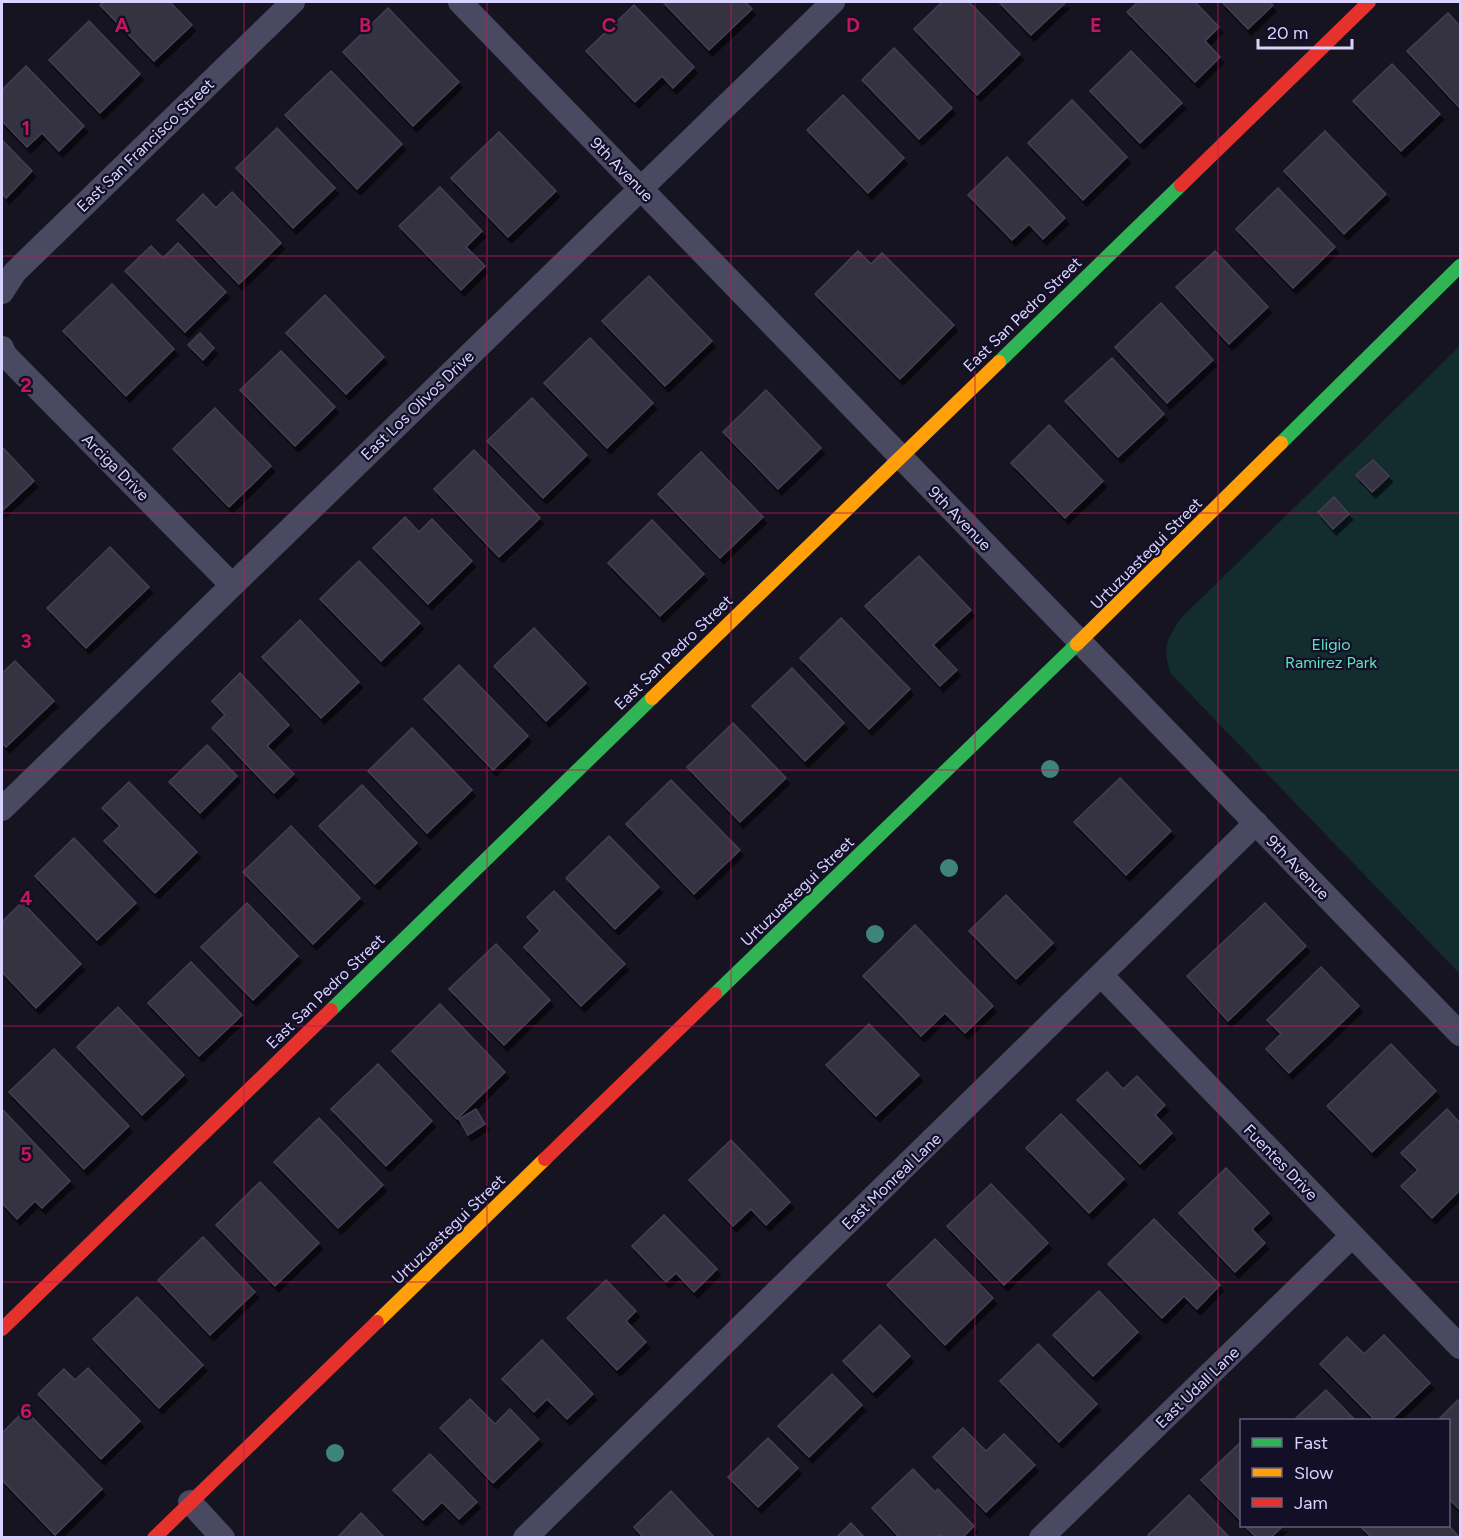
<svg xmlns="http://www.w3.org/2000/svg" width="1462" height="1539" font-family="Figtree,sans-serif">
  <defs>
    <filter id="shadow"><feDropShadow dx="3.5" dy="6" stdDeviation="0" flood-color="#0009"/></filter>
  </defs>
  <rect width="100%" height="100%" fill="#161421"/>
  <path fill="#132c2d" d="M1460,346V974L1171,674C1162,647 1166,641 1181,618Z"/>
  <g fill="#343243" stroke="#433f54" stroke-width="1.5" filter="url(#shadow)">
    <path d="M104,2H170L192,25L154,61L100,5Z"/>
    <path d="M663,2H745L752,9L709,50Z"/>
    <path d="M942,2H969L1020,54L977,95L914,29Z"/>
    <path d="M999,2H1066L1031,35Z"/>
    <path d="M1138,2H1195L1219,27L1205,41L1220,57L1195,82L1127,12Z"/>
    <path d="M1222,2H1269L1273,5L1248,29Z"/>
    <path d="M634,5L694,67L673,88L662,76L635,102L586,51Z"/>
    <path d="M388,8L459,82L413,126L343,52Z"/>
    <path d="M1448,13L1460,26V108L1407,51Z"/>
    <path d="M89,21L140,74L100,113L49,60Z"/>
    <path d="M894,48L952,108L919,139L862,80Z"/>
    <path d="M1131,51L1182,103L1140,143L1090,91Z"/>
    <path d="M1392,64L1440,114L1401,151L1353,101Z"/>
    <path d="M26,66L84,126L59,151L42,133L27,147L2,121V90Z"/>
    <path d="M331,71L402,144L357,189L285,115Z"/>
    <path d="M843,95L904,158L868,193L807,130Z"/>
    <path d="M1072,100L1127,157L1083,200L1028,143Z"/>
    <path d="M277,128L335,188L293,228L236,168Z"/>
    <path d="M1325,131L1386,194L1344,234L1284,171Z"/>
    <path d="M499,132L556,191L508,237L451,178Z"/>
    <path d="M2,140L32,171L6,198L2,193Z"/>
    <path d="M1007,157L1065,218L1043,239L1029,224L1012,240L968,195Z"/>
    <path d="M440,187L482,231L466,247L485,266L461,290L399,226Z"/>
    <path d="M1278,188L1335,247L1293,288L1236,229Z"/>
    <path d="M232,192L281,243L239,284L177,220L203,194L216,208Z"/>
    <path d="M178,243L226,292L185,332L125,271L151,246L163,258Z"/>
    <path d="M858,251L871,264L882,253L954,325L900,379L815,294Z"/>
    <path d="M1215,251L1268,307L1229,344L1176,287Z"/>
    <path d="M649,276L712,341L665,386L602,321Z"/>
    <path d="M112,284L174,349L126,396L63,331Z"/>
    <path d="M325,295L384,357L346,394L286,333Z"/>
    <path d="M1161,303L1213,360L1167,403L1115,347Z"/>
    <path d="M200,333L214,348L203,360L188,345Z"/>
    <path d="M590,338L653,403L607,448L544,383Z"/>
    <path d="M281,351L335,407L295,446L240,390Z"/>
    <path d="M1112,358L1164,414L1118,457L1065,401Z"/>
    <path d="M766,390L821,448L778,489L723,432Z"/>
    <path d="M532,398L587,455L543,498L487,441Z"/>
    <path d="M215,408L271,466L229,507L173,449Z"/>
    <path d="M1049,425L1103,481L1065,518L1011,463Z"/>
    <path d="M2,447L34,481L2,511Z"/>
    <path d="M474,450L540,518L499,557L434,489Z"/>
    <path d="M701,452L763,517L720,558L658,494Z"/>
    <path d="M1373,460L1389,476L1372,492L1356,475Z"/>
    <path d="M1334,497L1349,514L1333,529L1318,512Z"/>
    <path d="M405,517L419,532L432,519L472,561L428,604L373,548Z"/>
    <path d="M652,520L704,574L660,616L608,563Z"/>
    <path d="M110,547L149,587L86,648L47,608Z"/>
    <path d="M919,556L971,610L933,645L957,670L940,686L865,606Z"/>
    <path d="M359,561L420,623L381,661L320,599Z"/>
    <path d="M841,618L910,689L869,729L800,658Z"/>
    <path d="M300,620L359,682L321,718L262,657Z"/>
    <path d="M534,628L586,683L546,721L494,666Z"/>
    <path d="M15,661L54,701L6,747L2,743V673Z"/>
    <path d="M459,665L528,736L493,770L424,699Z"/>
    <path d="M792,668L844,723L805,761L752,706Z"/>
    <path d="M240,673L289,725L267,746L294,774L274,793L212,728L225,715L212,701Z"/>
    <path d="M733,723L786,778L740,822L687,767Z"/>
    <path d="M412,728L472,790L427,833L368,771Z"/>
    <path d="M207,745L237,776L200,813L169,782Z"/>
    <path d="M1120,778L1171,831L1126,875L1074,822Z"/>
    <path d="M671,780L740,850L694,894L626,824Z"/>
    <path d="M129,782L197,852L155,893L104,841L120,826L102,808Z"/>
    <path d="M362,785L417,843L375,884L319,826Z"/>
    <path d="M291,826L360,898L313,944L243,872Z"/>
    <path d="M609,836L659,887L615,929L566,878Z"/>
    <path d="M74,838L136,903L97,940L35,876Z"/>
    <path d="M554,891L625,964L581,1006L524,947L540,931L527,917Z"/>
    <path d="M1006,895L1053,943L1016,979L969,931Z"/>
    <path d="M22,902L81,964L36,1008L2,972V922Z"/>
    <path d="M247,903L298,956L253,1000L201,947Z"/>
    <path d="M1265,903L1306,946L1228,1021L1187,976Z"/>
    <path d="M915,925L993,1006L965,1033L945,1013L921,1036L863,976Z"/>
    <path d="M496,944L550,1000L504,1045L449,989Z"/>
    <path d="M191,962L242,1015L199,1056L148,1003Z"/>
    <path d="M1321,967L1359,1006L1289,1073L1266,1049L1281,1034L1267,1020Z"/>
    <path d="M440,1004L505,1072L457,1119L392,1051Z"/>
    <path d="M118,1007L184,1075L142,1115L77,1047Z"/>
    <path d="M869,1024L919,1075L876,1116L826,1065Z"/>
    <path d="M1391,1044L1436,1091L1372,1152L1327,1106Z"/>
    <path d="M54,1049L129,1126L84,1169L9,1092Z"/>
    <path d="M378,1064L432,1121L386,1166L331,1109Z"/>
    <path d="M1107,1072L1123,1089L1137,1076L1165,1105L1155,1115L1172,1133L1140,1164L1077,1100Z"/>
    <path d="M2,1109L70,1181L42,1208L35,1201L17,1219L2,1203Z"/>
    <path d="M476,1109L485,1124L468,1135L459,1119Z"/>
    <path d="M1447,1109L1460,1123V1190L1432,1218L1401,1186L1418,1170L1401,1153Z"/>
    <path d="M1061,1114L1124,1179L1089,1213L1026,1148Z"/>
    <path d="M319,1118L383,1185L338,1228L274,1162Z"/>
    <path d="M731,1140L790,1202L766,1225L751,1209L733,1226L689,1180Z"/>
    <path d="M1226,1168L1269,1213L1252,1229L1265,1243L1235,1272L1179,1213Z"/>
    <path d="M260,1182L319,1243L275,1286L216,1225Z"/>
    <path d="M991,1184L1048,1243L1004,1285L947,1226Z"/>
    <path d="M664,1215L717,1269L694,1292L676,1273L666,1282L632,1246Z"/>
    <path d="M1154,1219L1220,1285L1197,1309L1184,1296L1162,1318L1108,1264Z"/>
    <path d="M203,1237L255,1292L210,1335L158,1280Z"/>
    <path d="M935,1239L993,1298L945,1345L887,1285Z"/>
    <path d="M606,1280L636,1311L626,1321L646,1342L617,1370L567,1318Z"/>
    <path d="M1099,1291L1138,1332L1093,1376L1053,1335Z"/>
    <path d="M137,1297L203,1365L159,1408L93,1339Z"/>
    <path d="M880,1325L910,1356L873,1392L843,1361Z"/>
    <path d="M1384,1335L1430,1383L1391,1420H1375L1320,1364L1347,1337L1364,1354Z"/>
    <path d="M542,1340L593,1394L567,1419L547,1399L534,1412L502,1379Z"/>
    <path d="M1038,1344L1097,1404L1059,1442L1000,1381Z"/>
    <path d="M88,1368L140,1421L101,1459L38,1394L64,1369L75,1380Z"/>
    <path d="M832,1374L862,1405L809,1457L778,1426Z"/>
    <path d="M1326,1390L1355,1420H1294Z"/>
    <path d="M470,1399L495,1424L510,1409L539,1439L493,1483L440,1428Z"/>
    <path d="M1458,1400L1460,1402V1510L1448,1498V1420H1438Z"/>
    <path d="M25,1410L102,1489L55,1535L2,1480V1433Z"/>
    <path d="M963,1428L986,1451L1004,1434L1035,1465L986,1512L933,1457Z"/>
    <path d="M768,1438L798,1468L758,1507L728,1477Z"/>
    <path d="M1242,1441V1522L1201,1480Z"/>
    <path d="M430,1454L477,1502L459,1519L442,1502L423,1520L393,1490Z"/>
    <path d="M913,1469L935,1492L938,1489L974,1526L962,1538H942L939,1535L936,1538H900L872,1508Z"/>
    <path d="M671,1491L715,1538H644L634,1527Z"/>
    <path d="M1189,1495L1230,1538H1151L1148,1535Z"/>
    <path d="M361,1513L385,1538H337Z"/>
    <path d="M851,1523L865,1538H836Z"/>
    <path d="M1448,1525L1460,1538H1372L1361,1527Z"/>
    <path d="M1245,1526H1283L1270,1538H1257Z"/>
  </g>
  <g fill="none" stroke-linecap="round" stroke-linejoin="round">
    <g stroke="#4a4962" stroke-width="24">
      <path d="M460,2L1460,1034"/>
      <path d="M2,292L15,272L293,2"/>
      <path d="M2,348L5,355L232,585"/>
      <path d="M2,809L833,2"/>
      <path d="M1102,976L1460,1347"/>
      <path d="M190,1502L223,1538"/>
      <path d="M525,1538L1256,823"/>
      <path d="M1041,1538L1352,1236"/>
    </g>
    <g stroke="#30b455" stroke-width="14">
      <path d="M999,362L1181,185"/>
      <path d="M1281,443L1460,266"/>
      <path d="M715,994L1077,644"/>
      <path d="M331,1010L652,698"/>
    </g>
    <g stroke="#ff9f0a" stroke-width="14">
      <path d="M1077,644L1281,443"/>
      <path d="M652,698L999,362"/>
      <path d="M377,1322L545,1159"/>
    </g>
    <g stroke="#e5322d" stroke-width="14">
      <path d="M1181,185L1369,2"/>
      <path d="M545,1159L715,994"/>
      <path d="M2,1329L331,1010"/>
      <path d="M154,1538L377,1322"/>
    </g>
  </g>
  <g fill="#3e8478">
    <circle cx="1050" cy="769" r="9"/>
    <circle cx="949" cy="868" r="9"/>
    <circle cx="875" cy="934" r="9"/>
    <circle cx="335" cy="1453" r="9"/>
  </g>
  <path fill="none" stroke="#c2185b" stroke-width="1.5" stroke-opacity="0.55" d="M244,2V1538M487,2V1538M731,2V1538M975,2V1538M1218,2V1538M2,256H1460M2,513H1460M2,770H1460M2,1026H1460M2,1282H1460"/>
  <g text-anchor="middle" stroke-width="4.5" stroke-linejoin="round" paint-order="stroke">
    <g font-size="16" fill="#d9d4ff" stroke="#130f26">
      <text transform="translate(145 145) rotate(-44)" y="6">East San Francisco Street</text>
      <text transform="translate(622 169) rotate(46)" y="6">9th Avenue</text>
      <text transform="translate(1022 314) rotate(-44)" y="6">East San Pedro Street</text>
      <text transform="translate(417 405) rotate(-44)" y="6">East Los Olivos Drive</text>
      <text transform="translate(116 467) rotate(45)" y="6">Arciga Drive</text>
      <text transform="translate(960 518) rotate(46)" y="6">9th Avenue</text>
      <text transform="translate(1146 553) rotate(-45)" y="6">Urtuzuastegui Street</text>
      <text transform="translate(673 652) rotate(-44)" y="6">East San Pedro Street</text>
      <text transform="translate(1298 867) rotate(46)" y="6">9th Avenue</text>
      <text transform="translate(797 891) rotate(-44)" y="6">Urtuzuastegui Street</text>
      <text transform="translate(325 991) rotate(-44)" y="6">East San Pedro Street</text>
      <text transform="translate(1281 1162) rotate(46)" y="6">Fuentes Drive</text>
      <text transform="translate(891 1181) rotate(-44)" y="6">East Monreal Lane</text>
      <text transform="translate(448 1229) rotate(-44)" y="6">Urtuzuastegui Street</text>
      <text transform="translate(1197 1387) rotate(-44)" y="6">East Udall Lane</text>
    </g>
    <g font-size="16" fill="#5fe0c0" stroke="#130f26">
      <text x="1331" y="650">Eligio<tspan x="1331" dy="18">Ramirez Park</tspan></text>
    </g>
  </g>
  <g font-size="20" text-anchor="middle" font-weight="bold" fill="#c2185b" stroke="#130f26" stroke-width="4.5" stroke-linejoin="round" paint-order="stroke">
    <text x="122" y="32">A</text>
    <text x="365" y="32">B</text>
    <text x="609" y="32">C</text>
    <text x="853" y="32">D</text>
    <text x="1096" y="32">E</text>
    <text x="26" y="135">1</text>
    <text x="26" y="392">2</text>
    <text x="26" y="648">3</text>
    <text x="26" y="905">4</text>
    <text x="26" y="1161">5</text>
    <text x="26" y="1418">6</text>
  </g>
  <rect width="1462" height="1539" fill="none" stroke="#d9d4ff" stroke-width="6"/>
  <rect x="1240" y="1419" width="210" height="108" fill="#130f26" stroke="#625e7d" stroke-width="1.5"/>
  <rect x="1252" y="1438" width="30" height="9" fill="#30b455" stroke="#625e7d" stroke-width="1.5"/>
  <text x="1294" y="1449" font-size="18" fill="#d9d4ff">Fast</text>
  <rect x="1252" y="1468" width="30" height="9" fill="#ff9f0a" stroke="#625e7d" stroke-width="1.5"/>
  <text x="1294" y="1479" font-size="18" fill="#d9d4ff">Slow</text>
  <rect x="1252" y="1498" width="30" height="9" fill="#e5322d" stroke="#625e7d" stroke-width="1.5"/>
  <text x="1294" y="1509" font-size="18" fill="#d9d4ff">Jam</text>
  <path d="M1258 39v9h94v-9" fill="none" stroke="#d9d4ff" stroke-width="3"/>
  <text x="1267" y="39" font-size="18" fill="#d9d4ff" stroke="#130f26" stroke-width="4.5" paint-order="stroke">20 m</text>
</svg>
